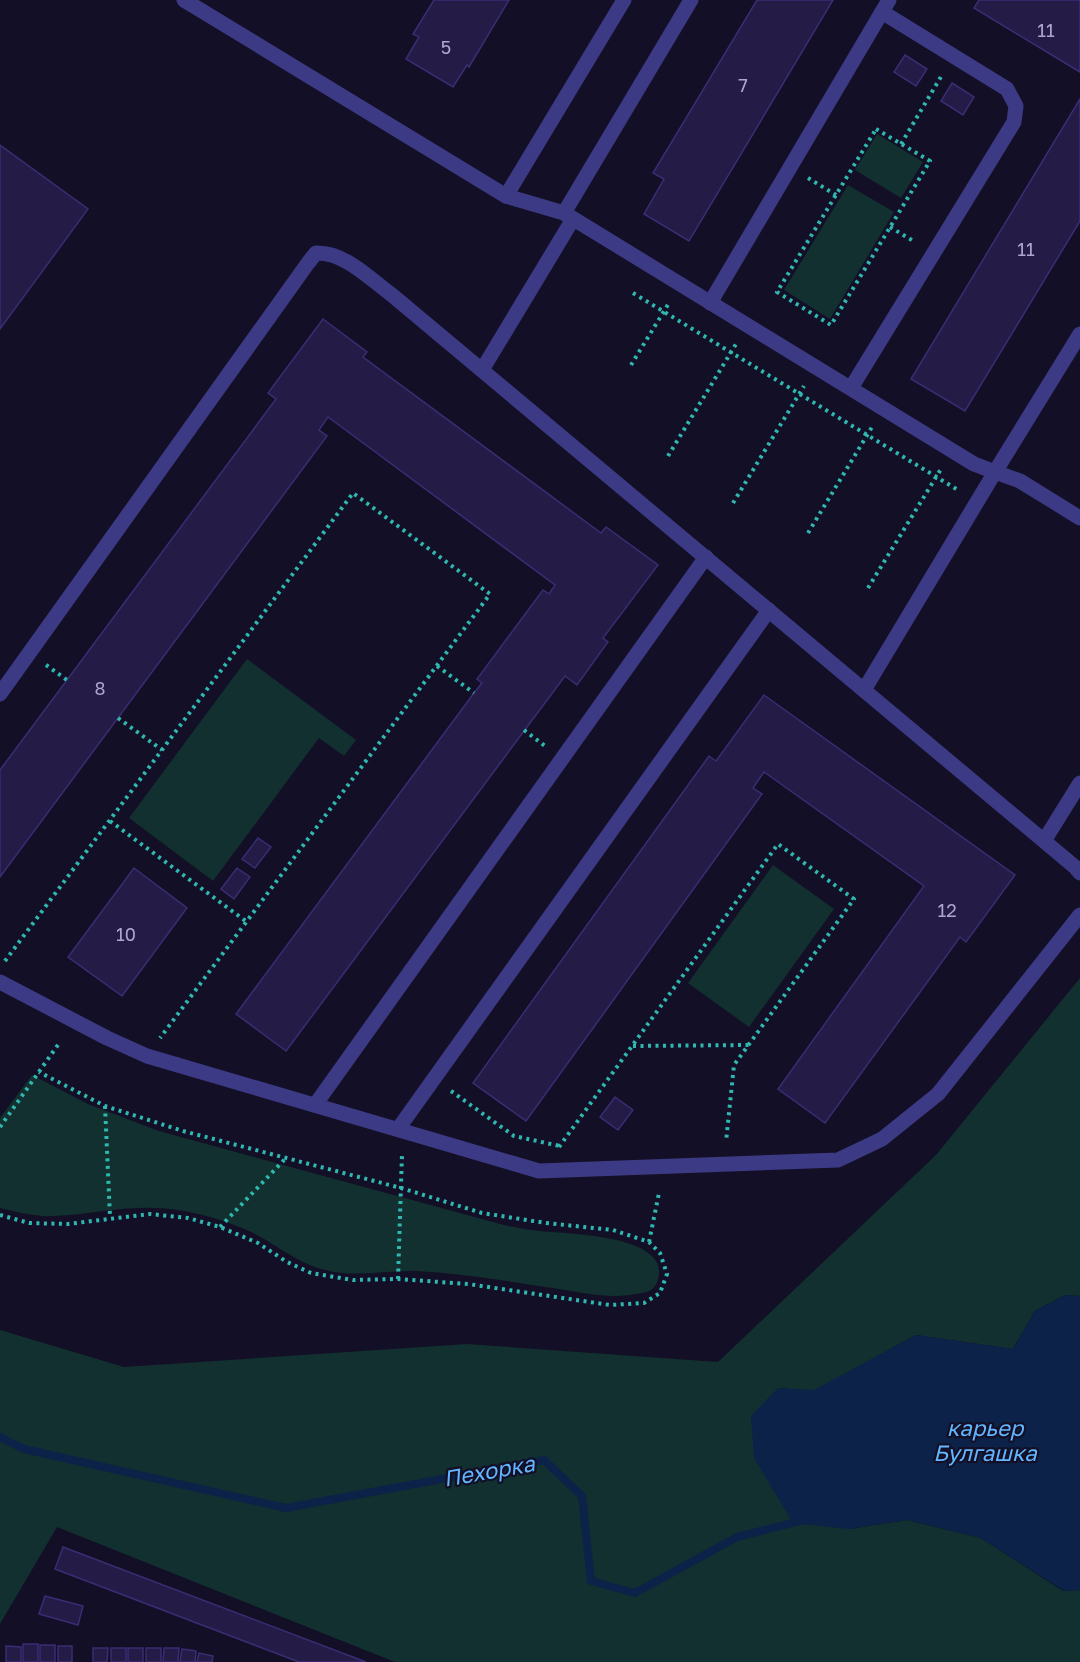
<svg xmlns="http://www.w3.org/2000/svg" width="1080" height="1662" font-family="'Golos Text',sans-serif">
  <rect width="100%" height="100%" fill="#130f26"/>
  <g fill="#12302f">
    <path d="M877,134L923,162L901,198L855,170Z"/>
    <path d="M848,185L894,212L830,319L784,290Z"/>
    <path d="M247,659L356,740L344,756L319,738L213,881L129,818Z"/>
    <path d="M773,865L834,909L749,1027L688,983Z"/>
    <path d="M1080,978V1296L1065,1295L1035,1311L1013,1349L916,1335L814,1391L778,1388L849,1529L907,1520L981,1538L1063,1591L1080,1590V1662H395L57,1527L0,1624V1330L124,1367L467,1344L718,1362L936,1155Z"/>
    <path d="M32,1075L88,1104L159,1131L504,1225C515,1227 527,1230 539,1231C564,1234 676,1234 657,1282C653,1292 645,1293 635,1294C611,1299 583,1293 559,1289C511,1282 463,1273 415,1271C386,1270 353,1278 325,1270C296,1263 275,1243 249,1231C229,1222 206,1215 184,1211C136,1202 100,1214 53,1216C35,1217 17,1212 0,1208V1118Z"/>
  </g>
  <path fill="#0c2248" d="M1065,1295L1080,1296V1590L1064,1591L981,1538L907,1520L849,1529L793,1523L754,1458L751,1416L778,1388L814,1390L916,1335L1013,1349L1035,1311Z"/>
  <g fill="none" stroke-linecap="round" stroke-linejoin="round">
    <path stroke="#0c2248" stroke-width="8" d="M0,1437L24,1449L286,1508L544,1460L582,1496L591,1581L635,1593L737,1537L804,1520"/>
  </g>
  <g fill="#241b47" stroke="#3b2d73" stroke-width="1.5">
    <path d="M434,0H509L469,67L467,65L453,87L406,59L419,37L413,34Z"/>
    <path d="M757,0H833L689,241L644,214L664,179L653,173Z"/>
    <path d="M979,0H1080V72L974,8Z"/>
    <path d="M905,55L927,69L916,86L894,72Z"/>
    <path d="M952,83L974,97L963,115L941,101Z"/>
    <path d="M1080,99V221L965,411L911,379Z"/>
    <path d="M0,145L88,209L0,329Z"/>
    <path d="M323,319L367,352L363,357L601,533L606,527L658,565L603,638L608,642L577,685L565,676L286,1051L236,1014L474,693L482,683L477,679L543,590L549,594L555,585L328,417L319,430L327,436L0,877V770L276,399L268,393Z"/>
    <path d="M764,695L1015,875L966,942L960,937L825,1123L778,1089L924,886L764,772L753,788L762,794L526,1121L473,1083L709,756L716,761Z"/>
    <path d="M258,838L271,847L255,868L242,859Z"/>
    <path d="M134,868L187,908L122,996L68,957Z"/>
    <path d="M237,868L250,877L234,899L221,889Z"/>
    <path d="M615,1097L633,1110L618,1130L600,1117Z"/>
    <path d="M63,1547L366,1662H299L55,1569Z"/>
    <path d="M45,1596L83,1606L78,1625L39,1614Z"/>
    <rect x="23" y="1644" width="15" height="18"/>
    <rect x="40" y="1645" width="15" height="17"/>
    <path d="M6,1646L21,1647V1662H6Z"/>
    <rect x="58" y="1646" width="14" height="16"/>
    <path d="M93,1648H108L107,1662H93Z"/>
    <rect x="111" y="1648" width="15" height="14"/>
    <rect x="128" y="1648" width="15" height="14"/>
    <rect x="146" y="1648" width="15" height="14"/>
    <path d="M164,1648H179L178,1662H163Z"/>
    <path d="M182,1649L196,1651L195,1662H180Z"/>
    <path d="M199,1653L213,1656L212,1662H197Z"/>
  </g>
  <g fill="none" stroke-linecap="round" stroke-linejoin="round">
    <g stroke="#2fb8b0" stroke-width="4" stroke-dasharray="3 4.5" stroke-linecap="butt">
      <path d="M876,129L930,161L831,325L777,292Z"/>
      <path d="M901,144L942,75"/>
      <path d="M808,178L836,195"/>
      <path d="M890,227L915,242"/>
      <path d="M633,293L958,490"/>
      <path d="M631,365L669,303"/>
      <path d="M668,456L736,344"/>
      <path d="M733,503L804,386"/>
      <path d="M808,533L872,427"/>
      <path d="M868,588L941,469"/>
      <path d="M46,665L67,680"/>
      <path d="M437,666L474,693"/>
      <path d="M118,718L162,750"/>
      <path d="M524,730L545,746"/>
      <path d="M110,821L247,922"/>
      <path d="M5,961L353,493L490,594L160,1038"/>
      <path d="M633,1046L749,1045"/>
      <path d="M451,1091L514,1136L560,1146"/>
      <path d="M105,1106L110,1217"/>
      <path d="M0,1127L60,1042"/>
      <path d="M559,1147L778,844L854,899L734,1065L726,1142"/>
      <path d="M0,1215L29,1223L68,1224L150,1214L188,1218L220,1227L258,1243L287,1262L311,1273L353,1280L398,1279L468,1284L610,1305L644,1303L660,1293L667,1274L660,1253L649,1242L613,1230L546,1223L482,1213L401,1188L183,1131L105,1106L39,1072"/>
      <path d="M220,1227L286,1158"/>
      <path d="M649,1242L659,1193"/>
      <path d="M398,1279L402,1154"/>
    </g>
    <g stroke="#3d3a85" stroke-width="15">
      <path d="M184,0L506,196L564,213"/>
      <path d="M691,0L564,213L974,464L995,472L1080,334"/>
      <path d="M506,196L624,0"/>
      <path d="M710,303L889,0"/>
      <path d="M482,370L573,219"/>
      <path d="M851,388L1014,122L1016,106L1007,89L882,12"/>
      <path d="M864,690L995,472L1020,481L1080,518"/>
      <path d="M0,694L308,263L316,253C345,252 370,279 392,295L1075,867L1080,873"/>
      <path d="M1044,841L1080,783"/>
      <path d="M0,982L107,1038L147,1056L539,1171L838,1160L882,1139L938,1094L1080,915"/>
      <path d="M315,1105L706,557"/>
      <path d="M398,1129L769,610"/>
    </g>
  </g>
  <g text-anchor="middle" stroke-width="4.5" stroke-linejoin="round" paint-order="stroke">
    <g font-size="18" fill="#aca6d1">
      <text x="1046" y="37">11</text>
      <text x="446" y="54">5</text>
      <text x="743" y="92">7</text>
      <text x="1026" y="256">11</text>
      <text x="100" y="695">8</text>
      <text x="947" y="917">12</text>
      <text x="126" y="941">10</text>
    </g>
    <g font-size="22" font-style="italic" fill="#62b6ff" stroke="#130f26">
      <text x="985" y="1436">карьер<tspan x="985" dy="25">Булгашка</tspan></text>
      <text transform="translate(489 1471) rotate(-10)" y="8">Пехорка</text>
    </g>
  </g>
</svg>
